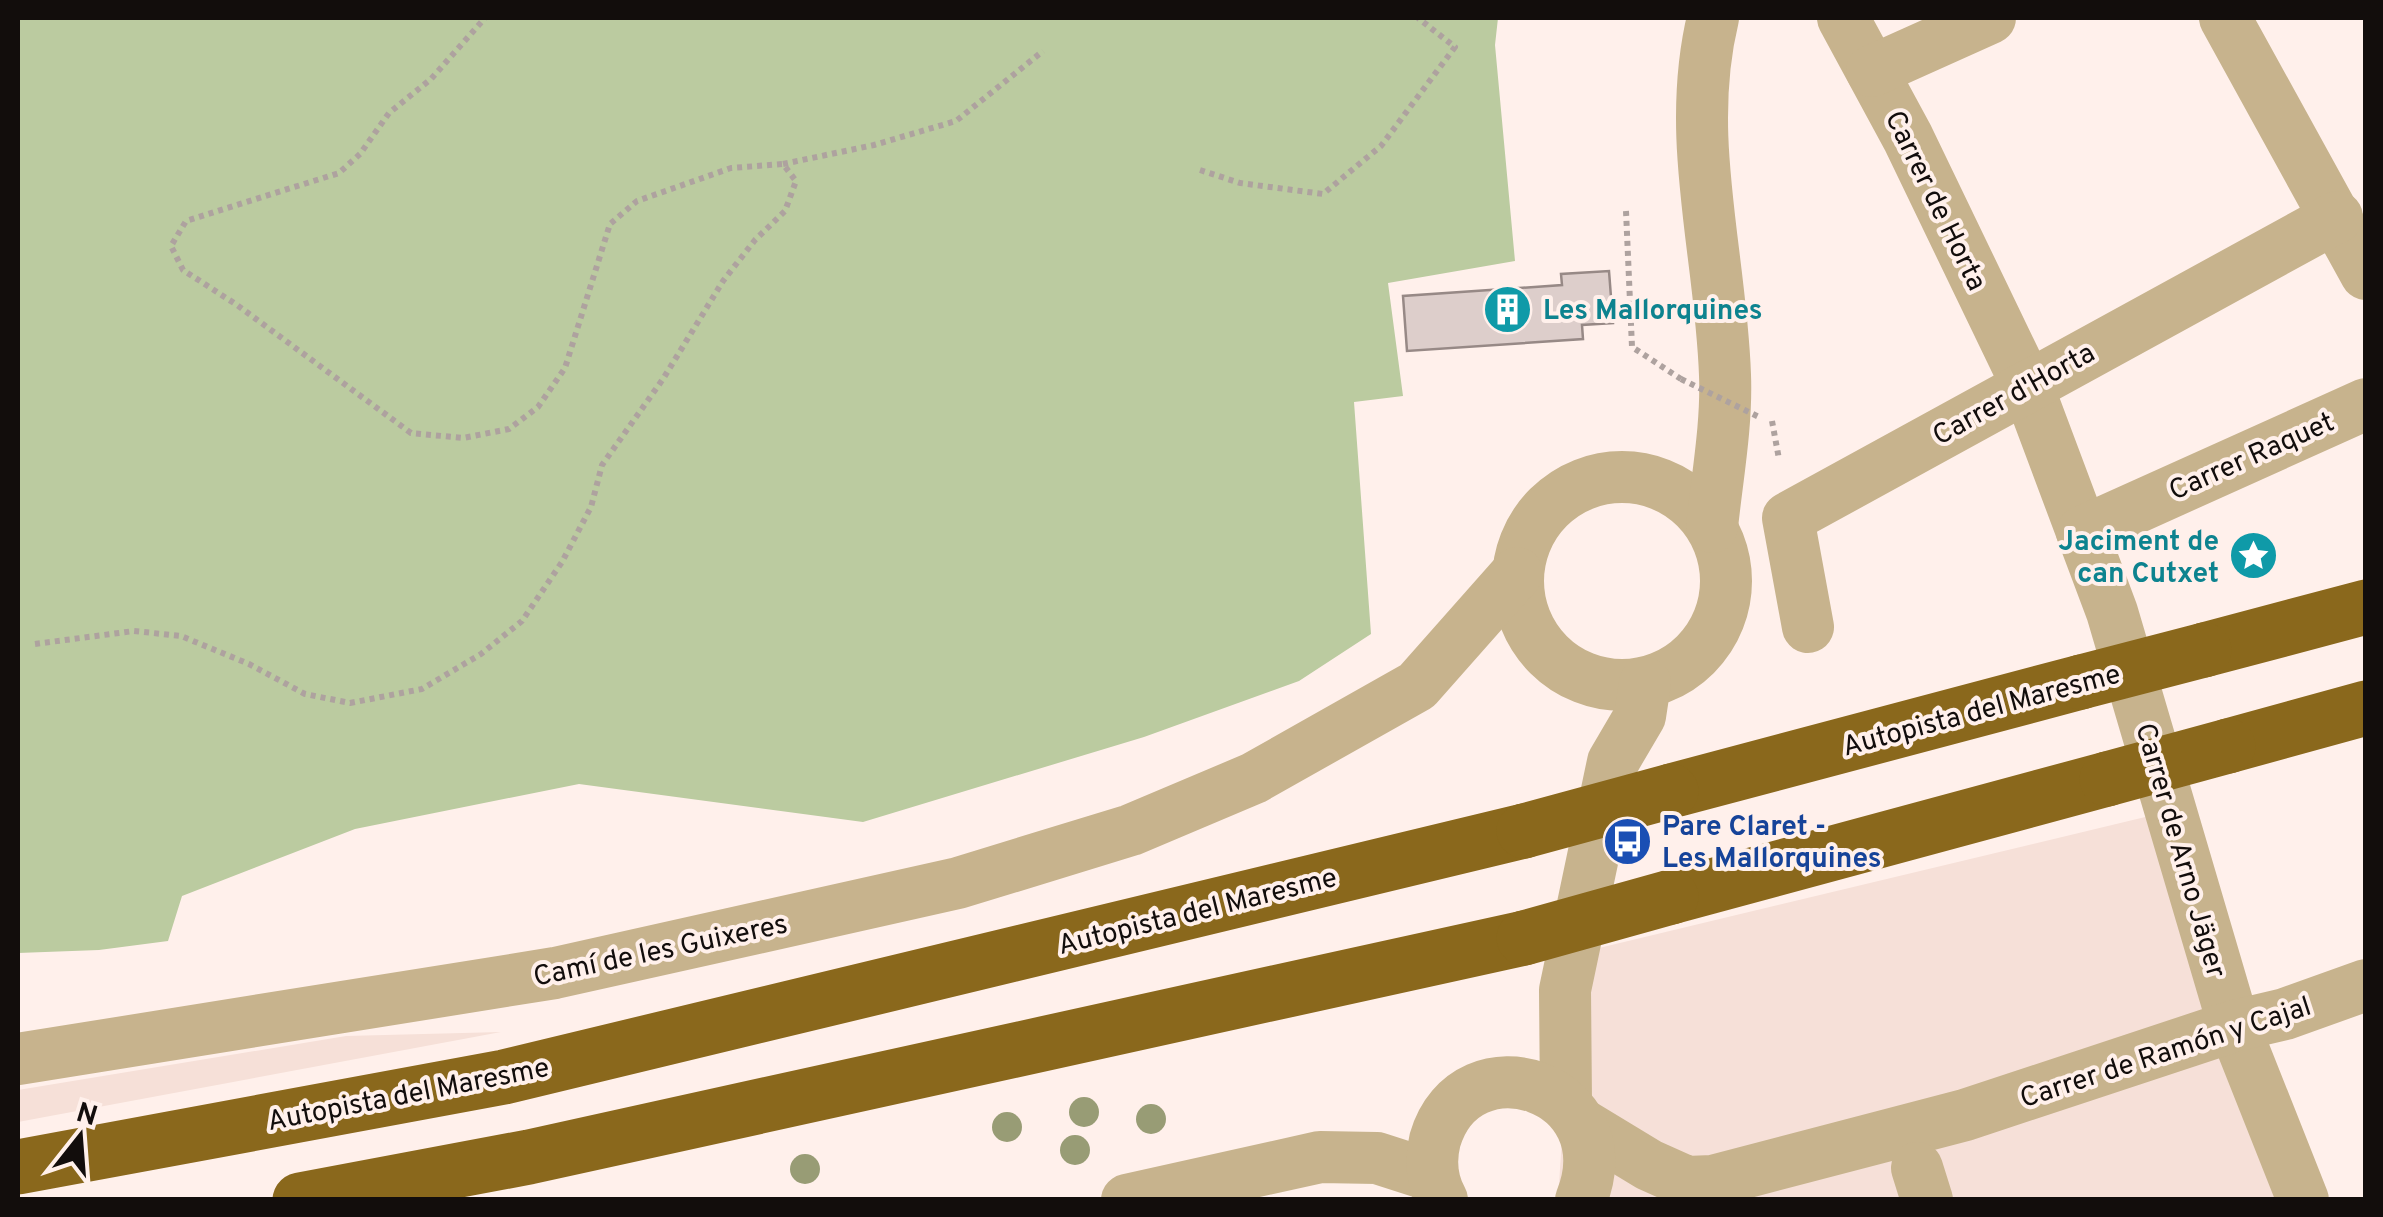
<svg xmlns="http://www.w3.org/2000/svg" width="2383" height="1217" font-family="Overpass,sans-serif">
  <rect width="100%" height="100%" fill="#fff0eb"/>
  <g fill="#f6e0d8">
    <path d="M2166,812L2302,1200H1558L1574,954Z"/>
    <path d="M501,1032L18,1122V1090L346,1036Z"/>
  </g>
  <path fill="#bbcba0" d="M18,18H1498L1495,45L1515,261L1388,283L1403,396L1354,402L1371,634L1299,681L1144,737L863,822L579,784L355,829L182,896L168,941L99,950L18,953Z"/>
  <path fill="#ddcecb" stroke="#978986" stroke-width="2.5" d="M1609,271L1613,323L1582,325L1583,339L1407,351L1403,296L1562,285L1561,274Z"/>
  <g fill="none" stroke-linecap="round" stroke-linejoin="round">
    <g stroke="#aea29f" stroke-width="6" stroke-dasharray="5 5" stroke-linecap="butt">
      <path d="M783,164L874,145L956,121L1043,51"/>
      <path d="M1200,170L1240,183L1323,194L1381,146L1455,47L1418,18"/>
      <path d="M1626,211L1632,347L1681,379"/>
      <path d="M1772,421L1779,459"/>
      <path d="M35,644L134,631L181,636L249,664L305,694L350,703L422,689L481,654L522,621L562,562L591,507L602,465L663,379L723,281L755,240L785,211L796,181L783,164L731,168L637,201L610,224L565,368L538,407L509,429L463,438L411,433L237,305L183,270L171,246L186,221L339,173L360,154L389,113L431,79L485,18"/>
    </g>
    <g stroke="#c7b38d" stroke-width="52">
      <path d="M1843,18L1908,138L2027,385L2112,612L2234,1026L2303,1200"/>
      <path d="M2225,18L2366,274"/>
      <path d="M1872,71L1990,18"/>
      <circle cx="1622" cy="581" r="104"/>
      <path d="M1712,527C1717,478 1727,425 1725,375C1721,255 1684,137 1713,18"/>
      <path d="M2082,532L2366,404"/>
      <path d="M1808,627L1788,518L2337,217"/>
      <path d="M18,1059L555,973L958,883L1131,830L1254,778L1417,686L1517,573"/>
      <path d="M1566,1103L1565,990L1613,762L1640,716L1645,683"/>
      <path d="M1583,1125L1649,1165L1687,1182L1713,1181L1965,1115L2234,1026L2285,1014L2366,985"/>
      <path d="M1917,1168L1927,1200"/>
      <path d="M1127,1200L1320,1157L1377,1158L1433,1176"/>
      <path d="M1442,1200C1432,1182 1430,1160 1435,1140C1466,1034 1627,1086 1581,1200"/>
    </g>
    <g stroke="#8a681c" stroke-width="55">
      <path d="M2204,650L2366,607"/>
      <path d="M2228,746L2366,708"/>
      <path d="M1671,791L2081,682"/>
      <path d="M1671,897L2107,779"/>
      <path d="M18,1167L504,1077L1524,831"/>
      <path d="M300,1200L529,1157L1524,938"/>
    </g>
    <path stroke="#aea29f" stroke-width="6" stroke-dasharray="5 5" stroke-linecap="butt" d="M1681,379L1761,418"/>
    <g stroke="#8a681c" stroke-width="55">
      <path d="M2081,682L2204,650"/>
      <path d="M2107,779L2228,746"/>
      <path d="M1524,831L1671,791"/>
      <path d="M1524,938L1671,897"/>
    </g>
  </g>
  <g fill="#989c75">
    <circle cx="1084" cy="1112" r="15"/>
    <circle cx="1151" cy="1119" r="15"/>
    <circle cx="1007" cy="1127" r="15"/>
    <circle cx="1075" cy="1150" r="15"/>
    <circle cx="805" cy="1169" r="15"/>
  </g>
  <defs>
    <symbol id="building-disc" viewBox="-11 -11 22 22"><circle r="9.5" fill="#0f9aa8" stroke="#fff0eb"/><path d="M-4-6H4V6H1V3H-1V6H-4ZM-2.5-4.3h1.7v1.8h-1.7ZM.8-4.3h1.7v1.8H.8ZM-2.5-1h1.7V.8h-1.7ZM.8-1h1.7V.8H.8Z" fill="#fff"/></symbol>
    <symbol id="sight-disc" viewBox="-11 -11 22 22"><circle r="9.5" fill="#0f9aa8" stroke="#fff0eb"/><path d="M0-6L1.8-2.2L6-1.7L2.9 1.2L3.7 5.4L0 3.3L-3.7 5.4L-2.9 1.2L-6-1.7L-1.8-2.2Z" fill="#fff"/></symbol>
    <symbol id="bus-disc" viewBox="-11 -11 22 22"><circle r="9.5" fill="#1a4fb4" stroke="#fff0eb"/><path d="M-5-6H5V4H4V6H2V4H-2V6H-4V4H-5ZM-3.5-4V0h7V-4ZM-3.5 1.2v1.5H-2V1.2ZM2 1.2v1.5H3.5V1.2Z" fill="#fff"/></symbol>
  </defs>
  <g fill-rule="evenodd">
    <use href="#building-disc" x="1480" y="282" width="55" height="55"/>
    <use href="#sight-disc" x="2226" y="528" width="55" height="55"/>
    <use href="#bus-disc" x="1600" y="814" width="55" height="55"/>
  </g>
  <g text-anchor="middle" stroke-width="8" stroke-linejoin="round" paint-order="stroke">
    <g font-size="28" fill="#120d0c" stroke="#fff0eb">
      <text transform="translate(1937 200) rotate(64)" y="10">Carrer de Horta</text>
      <text transform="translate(2013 393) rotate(-29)" y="10">Carrer d'Horta</text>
      <text transform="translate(2251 455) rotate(-24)" y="10">Carrer Raquet</text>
      <text transform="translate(1981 709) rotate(-15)" y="10">Autopista del Maresme</text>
      <text transform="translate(2182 850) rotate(74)" y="10">Carrer de Arno Jäger</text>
      <text transform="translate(1197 910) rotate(-14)" y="10">Autopista del Maresme</text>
      <text transform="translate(660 949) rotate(-12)" y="10">Camí de les Guixeres</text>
      <text transform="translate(2165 1051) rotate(-18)" y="10">Carrer de Ramón y Cajal</text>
      <text transform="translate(408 1093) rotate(-11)" y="10">Autopista del Maresme</text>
    </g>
    <g font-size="28" font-weight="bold" fill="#0d838f" stroke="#fff0eb" text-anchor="start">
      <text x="1543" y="319">Les Mallorquines</text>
      <text x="2219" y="550" text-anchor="end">Jaciment de<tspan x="2219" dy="32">can Cutxet</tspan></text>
    </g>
    <g font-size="28" font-weight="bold" fill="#164399" stroke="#fff0eb" text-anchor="start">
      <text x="1662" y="835">Pare Claret -<tspan x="1662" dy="32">Les Mallorquines</tspan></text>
    </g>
  </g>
  <rect width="2383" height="1217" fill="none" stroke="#120d0c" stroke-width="40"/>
  <g transform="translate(80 1137) rotate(17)" stroke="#fff0eb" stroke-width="8" paint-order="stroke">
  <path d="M0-8L18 38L0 25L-18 38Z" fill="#120d0c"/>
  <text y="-15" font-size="28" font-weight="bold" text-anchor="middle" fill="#120d0c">N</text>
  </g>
</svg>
